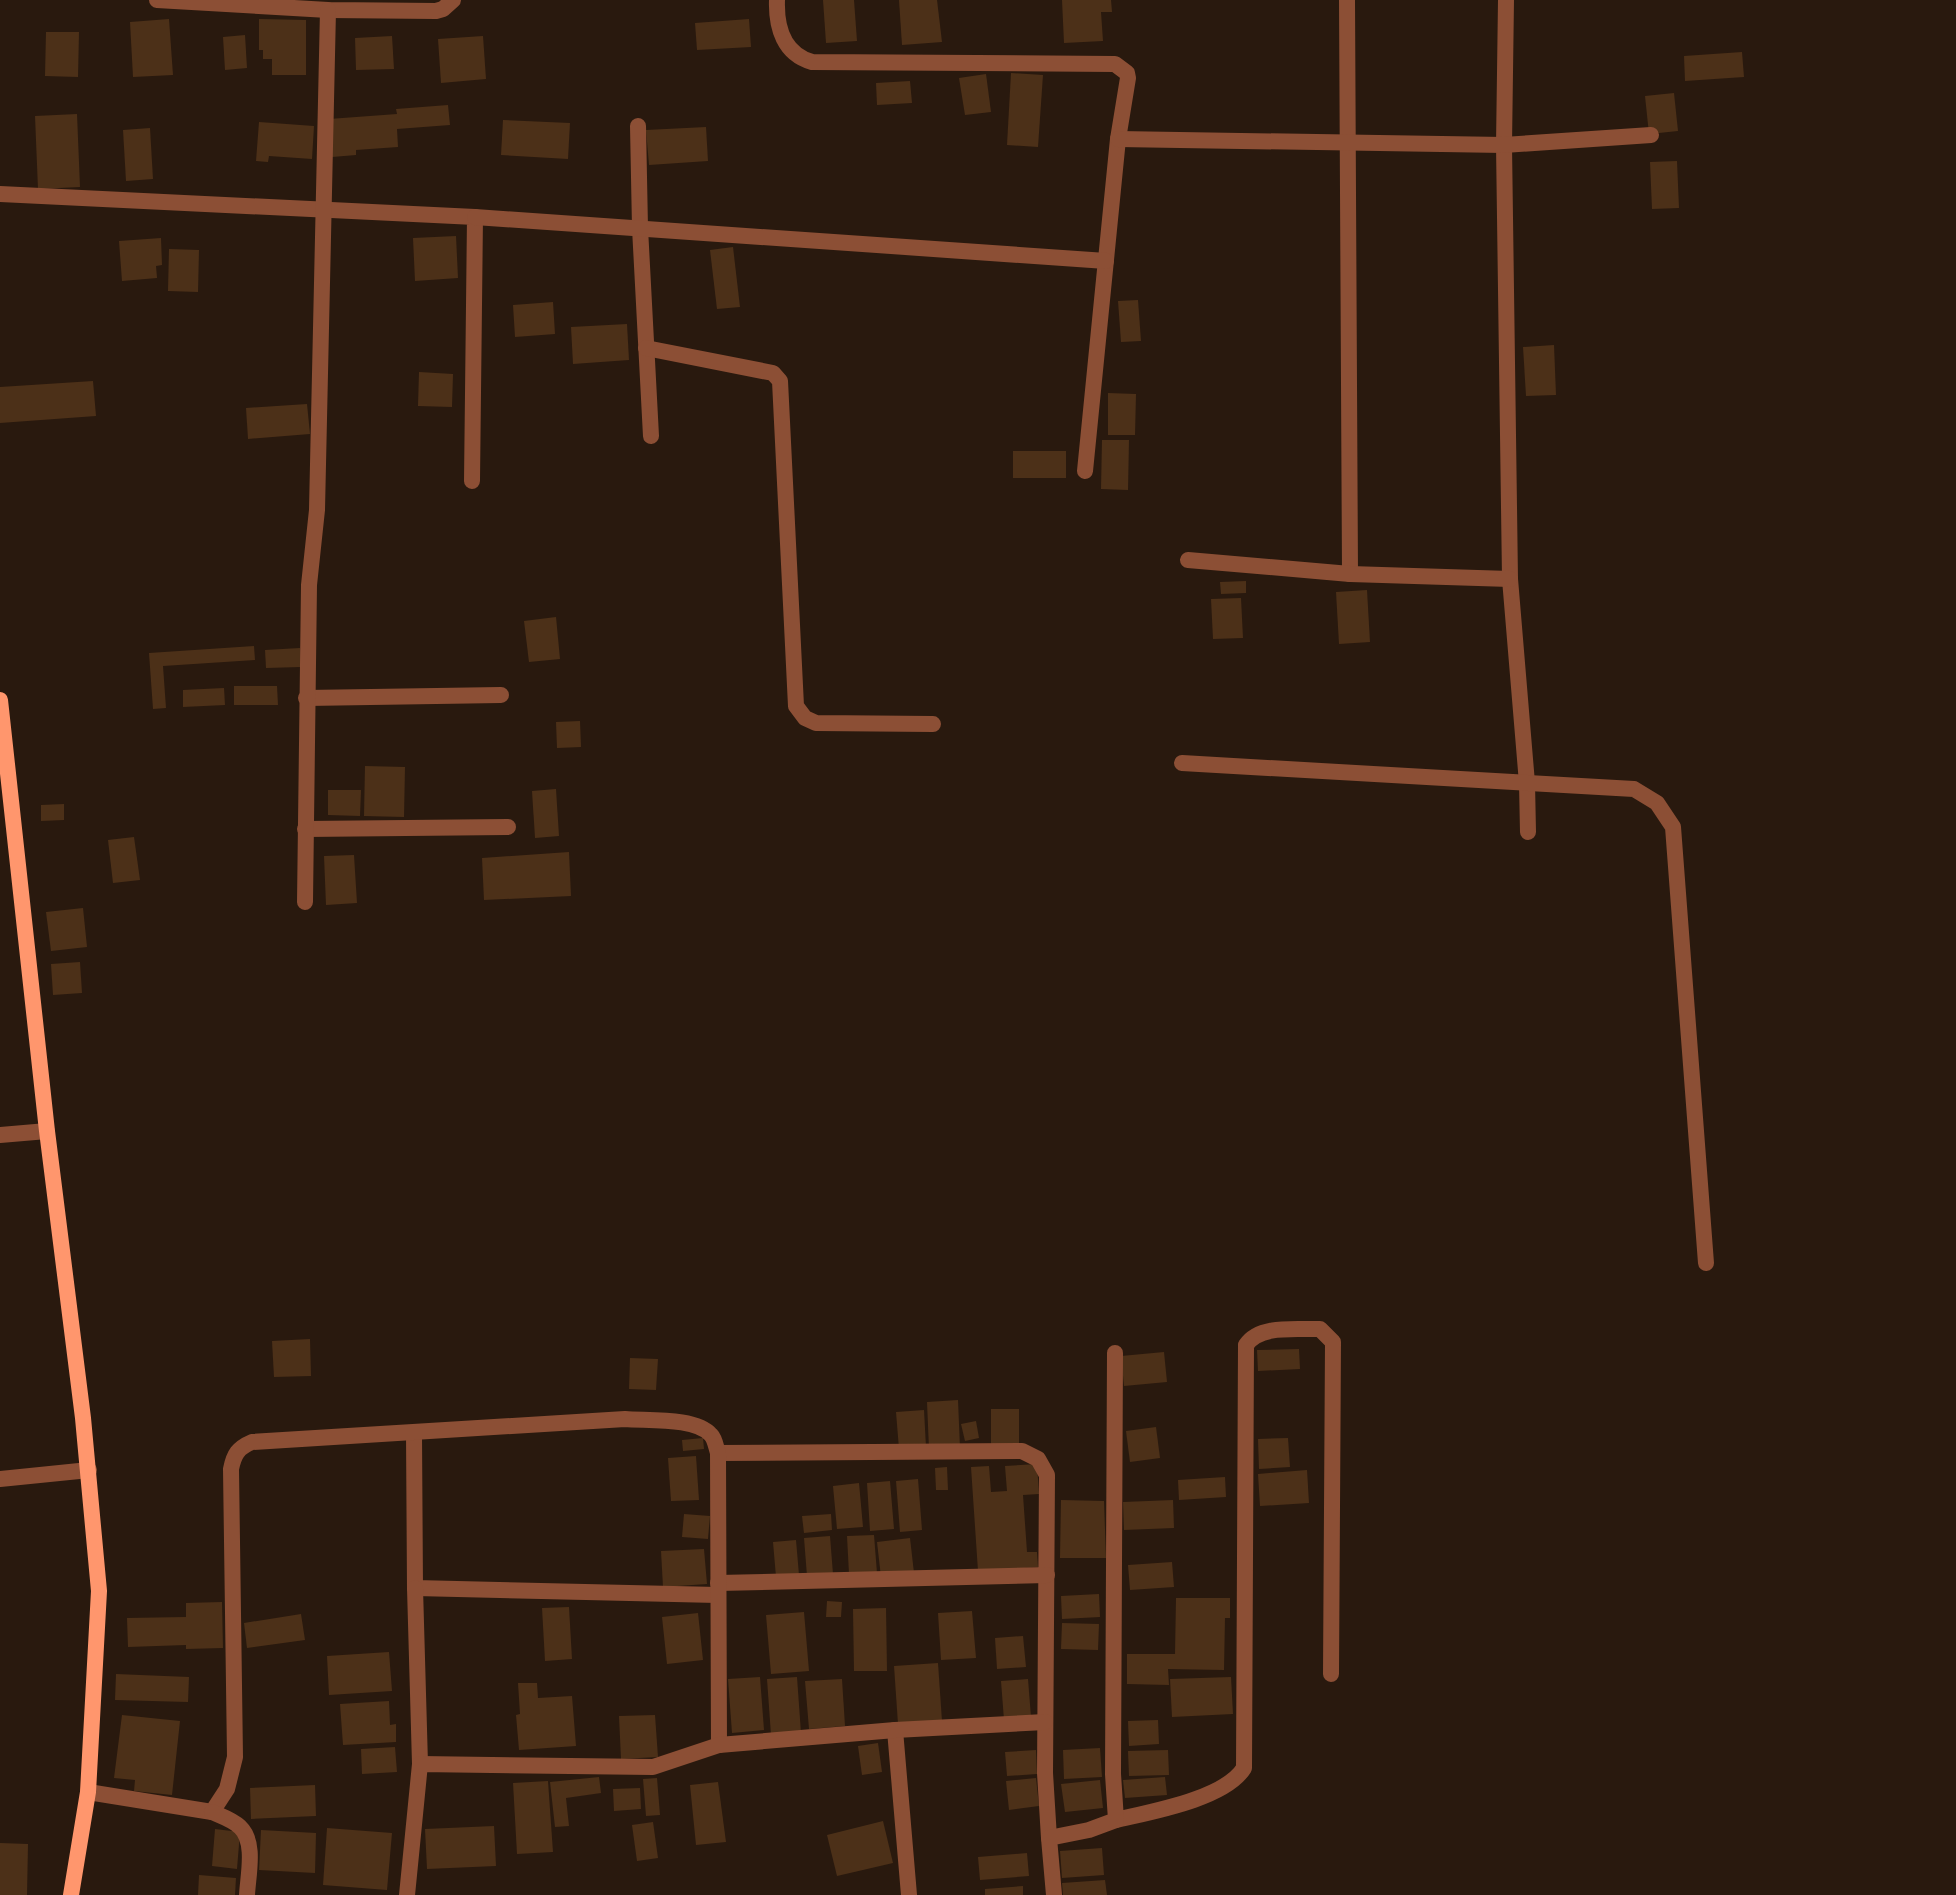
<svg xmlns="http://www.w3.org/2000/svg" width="1956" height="1895" font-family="'PT Sans Narrow',sans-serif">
  <rect width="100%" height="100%" fill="#29190e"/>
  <g fill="#4c3018">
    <path d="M823,0H854L857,41L826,43Z"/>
    <path d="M899,0H937L942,42L902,45Z"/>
    <path d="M1062,0H1111L1112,12H1101L1103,41L1064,43Z"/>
    <path d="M169,19L173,75L133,77L130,22Z"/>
    <path d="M259,19L306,20V75H272V59H263V50H259Z"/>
    <path d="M749,19L751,47L697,50L695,23Z"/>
    <path d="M46,32H79L78,77L45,76Z"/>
    <path d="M245,35L247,68L225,70L223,37Z"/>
    <path d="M392,36L394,69L356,70L355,38Z"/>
    <path d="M483,36L486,79L441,83L438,39Z"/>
    <path d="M1742,52L1744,77L1685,81L1684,56Z"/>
    <path d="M1011,73L1043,75L1038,147L1007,145Z"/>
    <path d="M986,74L991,112L965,115L959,78Z"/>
    <path d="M910,81L912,103L877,105L876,83Z"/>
    <path d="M1674,93L1678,131L1649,134L1645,96Z"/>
    <path d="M448,105L450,125L397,129L398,147L356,150V155L332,157L329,119L397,114L396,109Z"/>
    <path d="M77,114L80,187L38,189L35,116Z"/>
    <path d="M503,120L570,123L568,159L501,155Z"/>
    <path d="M259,122L314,126L312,159L269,156L268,162L256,161Z"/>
    <path d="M706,127L708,161L649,165L646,130Z"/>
    <path d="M150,128L153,179L126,181L123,130Z"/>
    <path d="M1677,161L1679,208L1652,209L1650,162Z"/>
    <path d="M456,236L458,278L415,281L413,238Z"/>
    <path d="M161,238L162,265L156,266L157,278L122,281L119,241Z"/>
    <path d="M733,247L740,307L717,309L710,250Z"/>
    <path d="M169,249L199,250L198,292L168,291Z"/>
    <path d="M1138,300L1141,341L1121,342L1118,301Z"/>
    <path d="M553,302L555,334L515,337L513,305Z"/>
    <path d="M627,324L629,360L573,364L571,327Z"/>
    <path d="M1554,345L1556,395L1526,396L1523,347Z"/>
    <path d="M419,372L453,374L452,407L418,406Z"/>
    <path d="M93,381L96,416L0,423V387Z"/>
    <path d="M1108,393L1136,394L1135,435H1108Z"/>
    <path d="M307,404L310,434L248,439L246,408Z"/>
    <path d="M1102,440H1129L1128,490L1101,489Z"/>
    <rect x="1013" y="451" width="53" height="27"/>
    <path d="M1246,581V593L1221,594L1220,582Z"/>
    <path d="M1367,590L1370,642L1339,644L1336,592Z"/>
    <path d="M1241,598L1243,638L1213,639L1211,599Z"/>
    <path d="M556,617L560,659L529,662L524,621Z"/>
    <path d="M254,646L255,660L163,666L166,708L153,709L149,653Z"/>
    <path d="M300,648L301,667L266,668L265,650Z"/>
    <path d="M234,686H277L278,705H234Z"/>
    <path d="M224,688L225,705L183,707V690Z"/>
    <path d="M580,721L581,747L557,748L556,722Z"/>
    <path d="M365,766L405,767L404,817L364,816Z"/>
    <path d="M556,789L559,836L535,838L532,791Z"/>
    <path d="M328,790H361L360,816L328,815Z"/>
    <path d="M64,804V820L41,821V805Z"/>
    <path d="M134,837L140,880L113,883L108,840Z"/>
    <path d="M569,852L571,896L484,900L482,858Z"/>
    <path d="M354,855L357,903L326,905L324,856Z"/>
    <path d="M83,908L87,947L51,951L46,912Z"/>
    <path d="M80,962L82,993L53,995L51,964Z"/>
    <path d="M310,1339L311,1376L274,1377L272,1341Z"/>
    <path d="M1299,1349L1300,1369L1258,1371L1257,1350Z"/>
    <path d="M1164,1352L1167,1382L1124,1386L1121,1356Z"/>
    <path d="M630,1358L658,1359L656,1390L629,1389Z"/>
    <path d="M958,1400L960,1448L929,1449L927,1402Z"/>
    <rect x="991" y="1409" width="28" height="39"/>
    <path d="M924,1410L926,1447L899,1449L896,1412Z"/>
    <path d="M976,1421L979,1438L965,1441L961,1424Z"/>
    <path d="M1156,1427L1160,1458L1130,1462L1126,1431Z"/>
    <path d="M703,1438L704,1449L683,1451L682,1440Z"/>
    <path d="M1288,1438L1290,1467L1259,1469L1258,1439Z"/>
    <path d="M696,1456L699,1500L671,1501L668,1458Z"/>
    <path d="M1037,1464L1039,1494L1023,1495L1027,1552H1037L1038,1567L978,1571L971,1467L989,1466L991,1492L1007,1491L1005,1466Z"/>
    <path d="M947,1467L948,1490H936L935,1468Z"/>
    <path d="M1307,1470L1309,1503L1260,1506L1258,1474Z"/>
    <path d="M1225,1477L1226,1497L1179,1500L1178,1480Z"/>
    <path d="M918,1479L922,1530L900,1532L896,1481Z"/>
    <path d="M890,1481L894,1529L870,1531L867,1483Z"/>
    <path d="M859,1483L863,1527L837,1529L833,1486Z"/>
    <path d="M1061,1500L1104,1501L1106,1558H1060Z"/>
    <path d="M1173,1500L1174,1528L1124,1530L1123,1502Z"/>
    <path d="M684,1514L710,1516L708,1539L682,1537Z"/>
    <path d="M831,1514L832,1530L804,1533L802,1516Z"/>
    <path d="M874,1535L877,1573L849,1574L847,1536Z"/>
    <path d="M830,1536L833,1574L807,1576L804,1538Z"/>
    <path d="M910,1538L914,1573L881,1577L877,1542Z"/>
    <path d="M796,1540L799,1575L776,1577L773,1542Z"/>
    <path d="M704,1549L707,1584L663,1587L661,1551Z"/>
    <path d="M1172,1562L1174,1587L1130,1590L1128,1565Z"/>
    <path d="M1099,1594L1100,1617L1062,1619L1061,1596Z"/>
    <path d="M1176,1598H1230V1618H1225L1224,1670L1168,1669L1169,1685L1127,1684V1654H1175Z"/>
    <path d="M827,1601L842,1602L841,1617H826Z"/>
    <path d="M222,1602L223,1648L186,1649V1645L128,1647L127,1618L186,1617V1603Z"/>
    <path d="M569,1607L572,1659L545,1661L542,1608Z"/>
    <path d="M886,1608L887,1671H854L853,1609Z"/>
    <path d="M972,1611L976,1658L941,1660L938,1613Z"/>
    <path d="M804,1612L809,1671L771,1674L766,1615Z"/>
    <path d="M698,1613L703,1660L667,1664L662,1617Z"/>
    <path d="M301,1614L305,1640L247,1648L244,1623Z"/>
    <path d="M1062,1623L1099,1624L1098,1650L1061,1649Z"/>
    <path d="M1023,1636L1026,1667L997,1669L995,1638Z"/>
    <path d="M389,1652L392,1691L329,1695L327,1656Z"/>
    <path d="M938,1663L942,1721L898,1724L894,1666Z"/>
    <path d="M116,1674L189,1677L188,1702L115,1700Z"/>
    <path d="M760,1677L764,1730L732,1733L728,1679Z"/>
    <path d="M797,1677L801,1733L771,1735L767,1679Z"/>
    <path d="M1231,1677L1233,1714L1172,1717L1170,1679Z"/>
    <path d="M842,1679L845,1726L809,1729L805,1681Z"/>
    <path d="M1028,1679L1031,1717L1004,1720L1001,1681Z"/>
    <path d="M518,1683H537L538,1698L572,1696L576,1746L519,1750L516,1715L520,1714Z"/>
    <path d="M389,1701L390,1725L396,1724V1742L343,1745L340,1704Z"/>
    <path d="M122,1715L180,1721L172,1795L134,1791L135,1780L114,1778Z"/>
    <path d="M655,1715L658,1757L621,1759L619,1716Z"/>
    <path d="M1158,1720L1159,1744L1129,1746L1128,1721Z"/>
    <path d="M878,1743L882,1772L862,1775L858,1746Z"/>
    <path d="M395,1747L397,1772L362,1774L361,1749Z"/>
    <path d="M1100,1748L1102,1777L1064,1779L1063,1750Z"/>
    <path d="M1036,1750L1037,1774L1007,1776L1005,1752Z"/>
    <path d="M1168,1750L1169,1775L1129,1776L1128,1751Z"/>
    <path d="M599,1777L601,1793L566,1798L569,1826L555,1827L550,1782Z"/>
    <path d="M1165,1777L1167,1795L1125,1798L1123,1780Z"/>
    <path d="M657,1778L660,1815L646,1816L643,1779Z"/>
    <path d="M1036,1778L1039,1806L1009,1810L1006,1781Z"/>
    <path d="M1100,1780L1103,1808L1065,1812L1061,1784Z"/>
    <path d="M548,1781L553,1852L517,1854L513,1783Z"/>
    <path d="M718,1782L726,1842L696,1845L690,1785Z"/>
    <path d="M315,1785L316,1816L251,1819L250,1788Z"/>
    <path d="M640,1788L641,1809L614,1811L613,1789Z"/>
    <path d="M883,1821L893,1863L837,1876L827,1835Z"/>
    <path d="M653,1822L658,1858L637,1861L632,1825Z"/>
    <path d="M494,1826L496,1866L427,1869L425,1829Z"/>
    <path d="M327,1828L392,1833L387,1890L323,1885Z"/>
    <path d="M215,1829L240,1832L237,1869L212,1866Z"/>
    <path d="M261,1830L316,1833L315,1873L259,1870Z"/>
    <path d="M0,1843L28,1844L27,1895H0Z"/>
    <path d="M1102,1848L1104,1875L1062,1878L1060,1851Z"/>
    <path d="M1027,1853L1029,1876L980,1880L978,1857Z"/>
    <path d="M199,1875L236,1878L235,1895H198Z"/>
    <path d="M1105,1880L1107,1895H1063L1062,1883Z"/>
    <path d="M1023,1886V1895H985V1889Z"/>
  </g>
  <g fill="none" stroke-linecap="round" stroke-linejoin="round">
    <g stroke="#8c4f35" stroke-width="16">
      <path d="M157,0L328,10L436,11L443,9L453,0"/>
      <path d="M777,0C776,28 784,54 812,62L1115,64L1127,73L1128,78L1118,139L1085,471"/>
      <path d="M1347,0L1350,574"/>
      <path d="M1506,0L1504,145L1510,579L1527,783L1528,832"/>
      <path d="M638,126L640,228L651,436"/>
      <path d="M1118,139L1504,145L1651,135"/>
      <path d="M0,194L475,217L472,481"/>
      <path d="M475,217L1106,261"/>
      <path d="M646,348L773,373L780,381L796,706L805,718L816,723L933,724"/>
      <path d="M1188,560L1350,574L1510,579"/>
      <path d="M306,698L501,695"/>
      <path d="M1182,763L1634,789L1657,803L1673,827L1706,1263"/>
      <path d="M305,829L508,827"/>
      <path d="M305,902L309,585L317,510L328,10"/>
      <path d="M0,1135L47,1131"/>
      <path d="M414,1434L415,1588L718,1595"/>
      <path d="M718,1453L1022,1451L1038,1459L1047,1475L1045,1773L1049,1838"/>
      <path d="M0,1479L89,1470"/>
      <path d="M718,1583L1047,1575"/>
      <path d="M415,1588L420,1764"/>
      <path d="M895,1730L909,1895"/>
      <path d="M88,1792L212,1812L227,1789L235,1757L231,1469C234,1454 238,1448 252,1442L625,1419C647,1421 696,1417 711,1435C715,1439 716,1447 718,1453L719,1745"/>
      <path d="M212,1812C221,1816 233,1820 240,1827C256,1842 248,1875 247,1895"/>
      <path d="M1116,1820C1150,1812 1225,1799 1244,1768L1246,1345C1260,1324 1297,1330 1320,1329L1333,1342L1331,1674"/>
      <path d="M407,1895L420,1764L653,1767L719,1745L895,1730L1045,1722"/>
      <path d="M1054,1895L1049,1838L1089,1830L1116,1820L1113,1774L1115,1353"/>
    </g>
    <path stroke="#ff966d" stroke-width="16" d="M0,700L47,1131L83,1418L99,1591L88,1792L71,1895"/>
  </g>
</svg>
